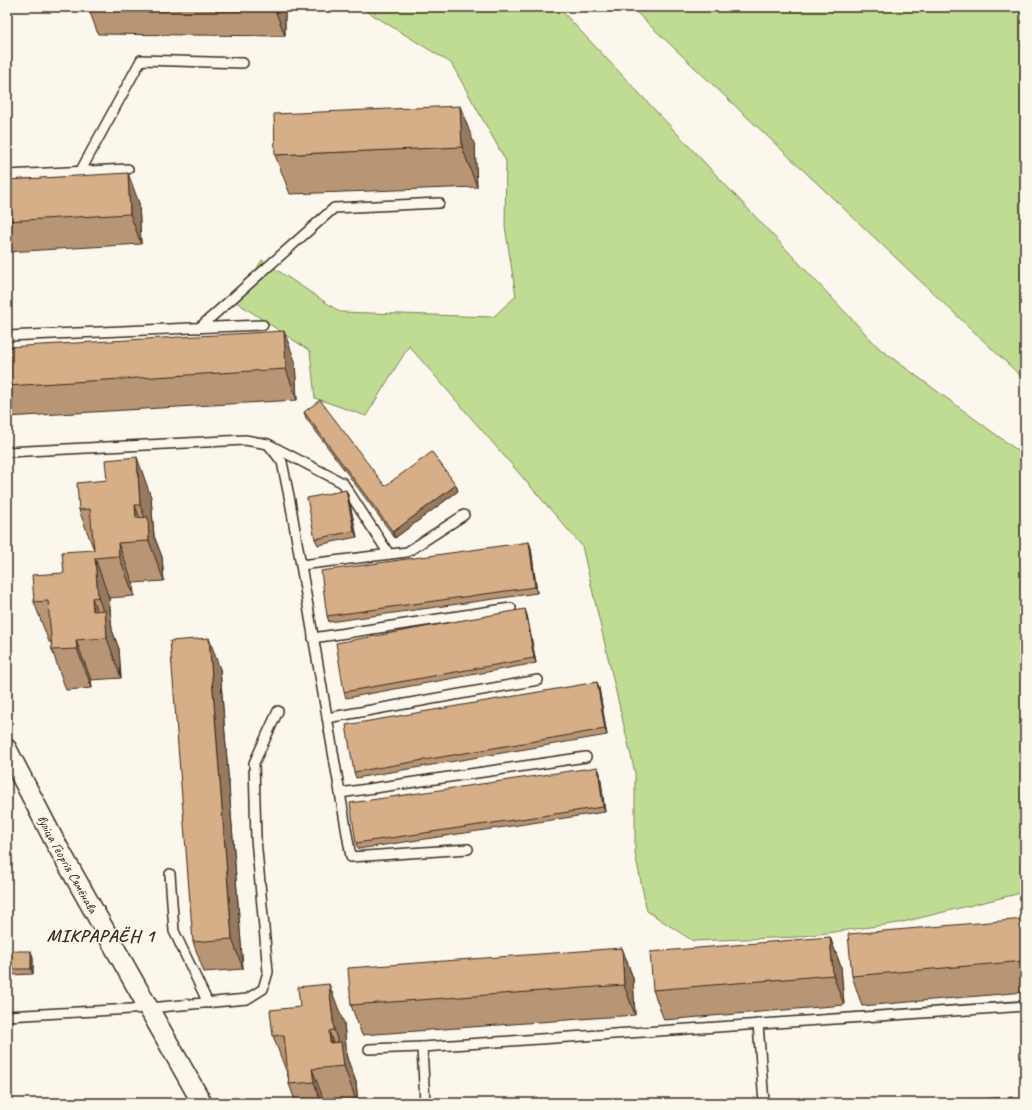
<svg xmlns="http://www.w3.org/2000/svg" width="1032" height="1110" font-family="Caveat,sans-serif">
  <rect width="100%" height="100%" fill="#fbf7ec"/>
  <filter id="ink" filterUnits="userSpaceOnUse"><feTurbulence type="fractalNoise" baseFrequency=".025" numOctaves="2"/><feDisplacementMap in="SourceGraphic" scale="8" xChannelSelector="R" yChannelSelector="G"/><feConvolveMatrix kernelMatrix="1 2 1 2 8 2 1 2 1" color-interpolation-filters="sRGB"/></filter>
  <g filter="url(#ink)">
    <g fill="#c0dc93" stroke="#7e8358">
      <path d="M360,7H558L880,349L1025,456V892L899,923L797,937L693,941L647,911L635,853V773L582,546L409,346L366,416L315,398L310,351L236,302L262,260L340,312L493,317L516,296L505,226L506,161L451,63Z"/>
      <path d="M632,7H1025V380L636,12Z"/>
    </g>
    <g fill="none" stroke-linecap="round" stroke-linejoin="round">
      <defs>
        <g id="lane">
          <path d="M80,172L141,60L243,63"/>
          <path d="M7,175L128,169"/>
          <path d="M199,328L334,208L439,203"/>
          <path d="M7,336L263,325"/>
          <path d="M270,445L343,483L389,554"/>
          <path d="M7,452L245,440L268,444L282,462L290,501L351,857L468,849"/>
          <path d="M301,565L407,552L464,515"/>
          <path d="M313,638L511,608"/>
          <path d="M327,718L538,680"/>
          <path d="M340,793L586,757"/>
          <path d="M170,874L174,931L208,1003"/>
          <path d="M7,1016L149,1008L247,999L263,989L268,972L256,839L254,763L278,711"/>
          <path d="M758,1024L764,1103"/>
          <path d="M369,1049L422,1047"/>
          <path d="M425,1103L422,1047L1025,1006"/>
        </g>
        <g id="street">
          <path id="s1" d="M7,749L54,840L202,1103"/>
        </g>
      </defs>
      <use href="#lane" stroke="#3b2a1e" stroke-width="12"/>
      <use href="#street" stroke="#3b2a1e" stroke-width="22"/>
      <use href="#lane" stroke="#fbf7ec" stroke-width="9"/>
      <use href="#street" stroke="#fbf7ec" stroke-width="19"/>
    </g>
    <g fill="#b89674" stroke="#3b2a1e">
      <path d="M88,7H285V36L98,34Z"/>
      <path d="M475,146L477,187L290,194L275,155Z"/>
      <path d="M7,180L139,203L141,244L7,252Z"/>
      <path d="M7,347L295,361L297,400L7,417Z"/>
      <path d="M304,412L385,486L456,485L458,491L395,538L306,418Z"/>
      <path d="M346,490L348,495L357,537L318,545L315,539Z"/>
      <path d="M151,497L154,536L162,557L164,581L133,583L134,596L109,598L112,630L119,649L121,678L91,680L92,688L66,690L52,650L51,642H49L34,602L64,573L94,550L79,510Z"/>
      <path d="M529,542L531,548L537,593L329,622L327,616Z"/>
      <path d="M527,615L536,663L346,698L344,692Z"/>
      <path d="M220,669L243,969L204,972L193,942Z"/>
      <path d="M597,682L599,688L607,735L356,778L354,772Z"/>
      <path d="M600,773L605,812L358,849L356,843Z"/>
      <path d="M1025,919V992L862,1006L852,976Z"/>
      <path d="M830,937L841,967L844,1005L664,1020L653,990Z"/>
      <path d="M622,948L633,978L635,1015L362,1035L351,1005Z"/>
      <path d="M33,957V974L10,975L8,969Z"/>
      <path d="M300,1007L344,1023L347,1058L356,1082L358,1103H296L289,1084L288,1075V1076L273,1036Z"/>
    </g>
    <g fill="#967a5e" stroke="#3b2a1e">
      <path d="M274,7H285V36Z"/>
      <path d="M460,106L475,146L477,187L462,147Z"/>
      <path d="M128,173L139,203L141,244L130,214Z"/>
      <path d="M284,331L295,361L297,400L286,369Z"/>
      <path d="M137,457L151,497L154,536L162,557L164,581L149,541L148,526L140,505Z"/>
      <path d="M456,485L458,491L395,538L393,532Z"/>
      <path d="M346,490L348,495L357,537L354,531Z"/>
      <path d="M135,505L148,541L136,518Z"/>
      <path d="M529,542L531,548L537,593L535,587Z"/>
      <path d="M118,543L133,583L134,596L119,556Z"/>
      <path d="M95,558L109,598L112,630L119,649L121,678L107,638L93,611L92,598L107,637L105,617L98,597Z"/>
      <path d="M525,609L527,615L536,663L534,658Z"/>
      <path d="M209,638L220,669L243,969L232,939Z"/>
      <path d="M76,640L91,680L92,688L77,649Z"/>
      <path d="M597,682L599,688L607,735L605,729Z"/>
      <path d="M598,767L600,773L605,812L603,807Z"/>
      <path d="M830,937L841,967L844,1005L833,975Z"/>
      <path d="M622,948L633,978L635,1015L624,985Z"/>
      <path d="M31,951L33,957V974L31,969Z"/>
      <path d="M329,984L344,1023L347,1058L356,1082L358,1103H357L344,1066L342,1054L334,1030Z"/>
      <path d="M329,1031L341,1066L330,1043Z"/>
      <path d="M312,1069L325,1103H321L314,1082Z"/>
    </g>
    <g fill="#d6ae87" stroke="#3b2a1e">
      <path d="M460,106L462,147L275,155L274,114Z"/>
      <path d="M128,173L130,214L7,221V180Z"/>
      <path d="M284,331L286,369L7,386V347Z"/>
      <path d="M320,400L385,486L432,452L456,485L393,532L304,412Z"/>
      <path d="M137,457L140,505H135L136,518L148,517L149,541L118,543L119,556L95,558L98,597L92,598L93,611L105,610L107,638L76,640L77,649L52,650L48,601L34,602L32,575L64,573L62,552L94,550L90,509L79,510L77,483L107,480L105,460Z"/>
      <path d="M346,490L354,531L315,539L307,498Z"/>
      <path d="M529,542L535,587L327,616L321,571Z"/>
      <path d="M525,609L534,658L344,692L336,643Z"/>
      <path d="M209,638L232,939L193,942L170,641Z"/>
      <path d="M597,682L605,729L354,772L346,725Z"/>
      <path d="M598,767L603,807L356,843L350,803Z"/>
      <path d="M1025,919V961L852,976L848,934Z"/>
      <path d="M830,937L833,975L653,990L650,952Z"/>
      <path d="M622,948L624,985L351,1005L348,968Z"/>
      <rect x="8" y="951" width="23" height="18"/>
      <path d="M329,984L334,1030L329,1031L330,1043L341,1042L344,1066L312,1069L314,1082L289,1084L284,1035L273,1036L270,1010L300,1007L298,987Z"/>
      <path d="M1012,1097V1103H915Z"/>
    </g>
  </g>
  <g text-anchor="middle" stroke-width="3" stroke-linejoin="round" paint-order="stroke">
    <g font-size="14" fill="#3b2a1e" stroke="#fbf7ec">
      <text dy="5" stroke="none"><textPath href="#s1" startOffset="130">вуліца Георгія Сямёнава</textPath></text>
    </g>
    <g font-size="18" font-weight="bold" letter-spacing="1" fill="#3b2a1e" stroke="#fbf7ec">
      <text x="101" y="942">МІКРАРАЁН 1</text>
    </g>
  </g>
  <rect width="1032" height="1110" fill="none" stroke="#fbf7ec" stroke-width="24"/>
  <rect x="12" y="12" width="1008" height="1086" fill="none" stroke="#3b2a1e" stroke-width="1.5" filter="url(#ink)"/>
</svg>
